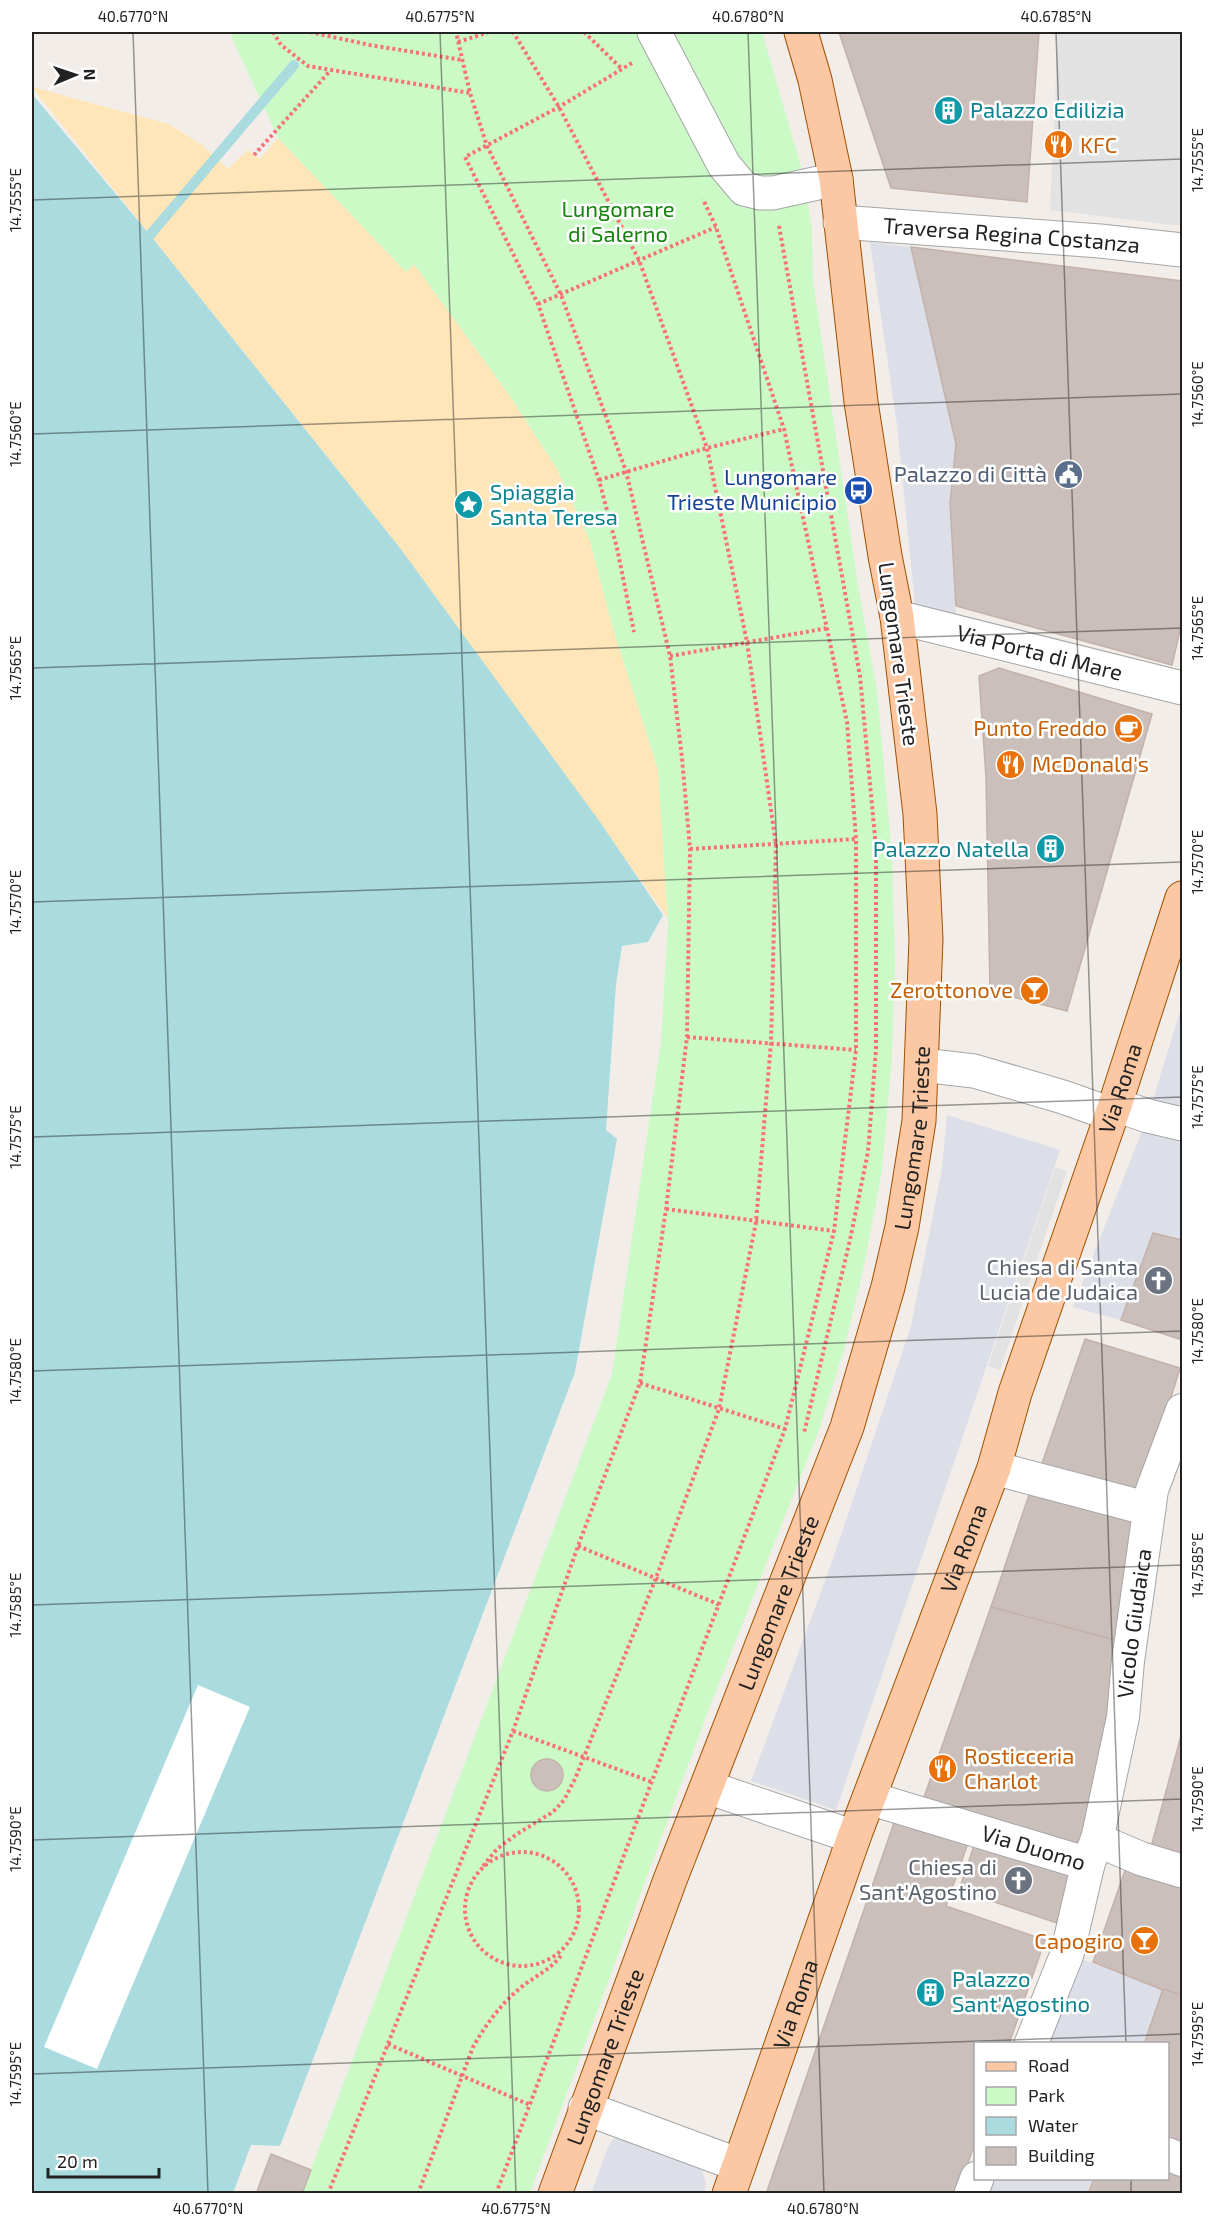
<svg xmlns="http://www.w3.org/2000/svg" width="1214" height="2225" font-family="'Exo 2',sans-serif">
  <rect width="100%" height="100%" fill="#f2ede8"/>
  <path fill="#ffe6b9" d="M32,87L169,124L202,145L228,169L248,150L260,159L278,138L406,272L414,264L510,396L557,469L590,541L613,629L658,769L668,918L400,548Z"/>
  <path fill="#cbfac7" d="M232,32H762L804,177L812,230L813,281L858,586L877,691L892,855L895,964L892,1056L882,1170L864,1266L844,1350L818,1433L710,1706L530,2193H302L612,1374L661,1041L668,924L658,769L613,629L590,541L557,469L510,396L414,264L406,272L278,138L232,38Z"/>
  <g fill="#e2e2e2">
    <path d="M1058,32H1182V226L1050,210Z"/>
    <path d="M1055,1167L1067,1171L1000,1370L988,1366Z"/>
  </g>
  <g fill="#dcdee8">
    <path d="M870,242L911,247L956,444L950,503L956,616L915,604L897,425Z"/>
    <path d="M1182,1005V1240L1153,1233L1121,1320L1073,1307L1148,1116Z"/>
    <path d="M947,1115L1060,1150L836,1810L751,1781L832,1562L911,1326L942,1169Z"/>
    <path d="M1067,1954L1163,1989L1143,2043L1034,2044Z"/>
    <path d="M623,2137L701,2168L706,2183L704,2193L591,2194L608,2147L613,2139Z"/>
    <path d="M985,2179H1092L1087,2193L979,2194Z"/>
  </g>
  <path fill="#a9dbdf" d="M32,94L150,235L400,548L600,822L663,915L648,942L622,946L616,984L606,1130L617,1139L575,1372L280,2146L251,2145L233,2193H32Z"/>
  <path fill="#fff" d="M198,1685L250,1707L97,2069L44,2047Z"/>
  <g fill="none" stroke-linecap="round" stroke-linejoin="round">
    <path stroke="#a9dbdf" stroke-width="10" d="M150,235L294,65"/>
  </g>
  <g fill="#cabfbb" stroke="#c4b2aa" stroke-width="1.5">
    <path d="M839,32H1039L1027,202L891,188Z"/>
    <path d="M911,247L1182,281V622L1172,665L956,606L950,503L956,444Z"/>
    <path d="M999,668L1152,714L1067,1011L990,991L986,777L979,676Z"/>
    <path d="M1153,1233L1182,1240V1340L1121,1320Z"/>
    <path d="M1085,1339L1180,1368L1141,1496L1040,1469Z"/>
    <path d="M1029,1495L1137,1521L1115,1640L991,1607Z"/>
    <path d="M991,1607L1115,1640L1121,1687L1084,1855L922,1803Z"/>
    <path d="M1182,1732V1861L1151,1847Z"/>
    <circle cx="547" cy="1775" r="16"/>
    <path d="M897,1814L969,1840L946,1906L1045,1940L1009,2044H976V2140L957,2194H766Z"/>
    <path d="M977,1837L1077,1871L1060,1924L959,1890Z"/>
    <path d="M1128,1862L1182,1880V1995L1173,1994L1093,1962Z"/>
    <path d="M1163,1989L1182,1995V2146L1168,2143V2044H1144Z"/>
    <path d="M271,2154L311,2170L302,2194H256Z"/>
    <path d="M1168,2165L1182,2173V2194H1088L1094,2178H1168Z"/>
  </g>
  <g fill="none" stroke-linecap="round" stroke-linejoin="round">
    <defs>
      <g id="pedestrian">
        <path id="s1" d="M1097,1840L1123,1717L1128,1661L1152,1490L1182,1410"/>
        <path d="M1168,2154L1182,2160"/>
      </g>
      <g id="minor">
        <path d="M654,32L724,165L744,189L760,193H773L836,179"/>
        <path id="s2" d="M840,222L1100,241L1182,250"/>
        <path id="s3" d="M897,617L1182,688"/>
        <path d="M1115,1105L1148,1116L1182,1124"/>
        <path d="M994,1468L1149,1509"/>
        <path id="s4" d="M869,1798L1088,1864L1097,1840L1142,1859L1182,1871"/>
        <path d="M1031,2044L1067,1954L1088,1864"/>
        <path d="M971,2194L977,2178"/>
      </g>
      <g id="tertiary">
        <path d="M922,1065L974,1071L1063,1097L1111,1114"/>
        <path d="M707,1787L854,1837"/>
        <path d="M585,2108L739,2165"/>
      </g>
      <g id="primary">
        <path id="s5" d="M555,2194L670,1880L847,1427L888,1287L902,1227L919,1121L926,939L920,814L897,617L885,556L861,402L836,179L815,80L801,32"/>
        <path id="s6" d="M729,2194L854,1837L994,1468L1015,1393L1115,1105L1182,898"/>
      </g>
    </defs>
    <use href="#pedestrian" stroke="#a6a6a6" stroke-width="34"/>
    <use href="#minor" stroke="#a6a6a6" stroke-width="35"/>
    <use href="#tertiary" stroke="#a6a6a6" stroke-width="35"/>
    <use href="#primary" stroke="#9f5100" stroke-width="35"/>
    <g stroke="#fa7179" stroke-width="4" stroke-dasharray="3 3" stroke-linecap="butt">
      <path d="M273,32L281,45L308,66L470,93"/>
      <path d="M310,32L370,45L462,60"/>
      <path d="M584,32L622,69"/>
      <path d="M458,42L489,32"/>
      <path d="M632,63L559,107L465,157L538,304L599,480L617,548L634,632"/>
      <path d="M254,155L330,71"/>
      <path d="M779,226L860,676L876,848V1049L868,1152L850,1240L804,1433"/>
      <path d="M538,304L716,227"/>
      <path d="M599,480L707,448L784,429"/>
      <path d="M670,656L828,628"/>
      <path d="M690,849L856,839"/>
      <path d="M687,1037L856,1050"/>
      <path d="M666,1209L834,1231"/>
      <path d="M640,1383L785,1429"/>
      <path d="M578,1546L720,1605"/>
      <path d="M513,1731L652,1782"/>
      <circle cx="522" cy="1909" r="57"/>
      <path d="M483,1866L497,1849L517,1834L553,1812L564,1800L575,1779L656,1578L719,1409L756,1222L771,1042L776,845L747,642L707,448L639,260L559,107L513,32"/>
      <path d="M388,2044L530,2105"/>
      <path d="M328,2194L513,1731L578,1546L640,1383L666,1209L687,1037L690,849L682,758L670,656L626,471L561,295L487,146L470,93L456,32"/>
      <path d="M418,2194L473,2047C485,2026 500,2005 519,1989C533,1977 551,1970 562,1954"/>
      <path d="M496,2194L785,1429L834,1231L856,1050V839L847,722L784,429L716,227L703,199"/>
    </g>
    <use href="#pedestrian" stroke="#fff" stroke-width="32"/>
    <use href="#minor" stroke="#fff" stroke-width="33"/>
    <use href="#tertiary" stroke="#fff" stroke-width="33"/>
    <use href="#primary" stroke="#fcc8a3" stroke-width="33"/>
  </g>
  <path fill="none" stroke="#222" stroke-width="1.5" stroke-opacity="0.45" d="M133,32L208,2194M440,32L516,2194M748,32L824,2194M1056,32L1126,2044M32,200L1182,159M32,434L1182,394M32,668L1182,628M32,902L1182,862M32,1137L1182,1097M32,1371L1182,1331M32,1605L1182,1565M32,1840L1182,1799M32,2074L1182,2034M1131,2178V2194"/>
  <defs>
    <symbol id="building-disc" viewBox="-11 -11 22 22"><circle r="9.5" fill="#0f9aa8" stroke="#fff"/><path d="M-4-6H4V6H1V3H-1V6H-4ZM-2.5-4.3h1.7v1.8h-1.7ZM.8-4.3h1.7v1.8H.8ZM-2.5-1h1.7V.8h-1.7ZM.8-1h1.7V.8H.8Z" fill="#fff"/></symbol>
    <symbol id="restaurant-disc" viewBox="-11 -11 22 22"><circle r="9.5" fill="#e8710a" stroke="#fff"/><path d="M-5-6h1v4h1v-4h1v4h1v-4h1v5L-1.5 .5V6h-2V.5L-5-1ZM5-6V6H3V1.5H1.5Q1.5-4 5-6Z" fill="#fff"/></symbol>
    <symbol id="civic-disc" viewBox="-11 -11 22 22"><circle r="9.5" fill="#5c6f8a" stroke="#fff"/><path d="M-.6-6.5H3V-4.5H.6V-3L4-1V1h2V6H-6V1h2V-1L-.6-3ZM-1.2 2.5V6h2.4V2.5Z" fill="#fff"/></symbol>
    <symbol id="bus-disc" viewBox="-11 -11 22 22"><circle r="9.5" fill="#1a4fb4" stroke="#fff"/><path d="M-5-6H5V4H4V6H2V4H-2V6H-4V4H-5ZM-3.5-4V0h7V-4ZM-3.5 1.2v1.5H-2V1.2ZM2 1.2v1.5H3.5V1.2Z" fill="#fff"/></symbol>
    <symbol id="sight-disc" viewBox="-11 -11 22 22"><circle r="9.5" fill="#0f9aa8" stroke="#fff"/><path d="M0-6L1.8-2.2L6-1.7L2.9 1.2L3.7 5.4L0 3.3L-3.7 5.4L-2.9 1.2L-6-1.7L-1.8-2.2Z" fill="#fff"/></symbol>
    <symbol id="cafe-disc" viewBox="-11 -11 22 22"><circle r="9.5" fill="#e8710a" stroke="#fff"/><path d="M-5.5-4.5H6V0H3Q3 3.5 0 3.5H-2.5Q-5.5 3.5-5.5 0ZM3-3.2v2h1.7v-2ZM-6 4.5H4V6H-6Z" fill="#fff"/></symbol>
    <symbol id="bar-disc" viewBox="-11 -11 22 22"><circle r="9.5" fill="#e8710a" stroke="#fff"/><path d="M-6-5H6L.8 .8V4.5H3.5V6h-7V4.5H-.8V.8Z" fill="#fff"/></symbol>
    <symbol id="church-disc" viewBox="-11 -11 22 22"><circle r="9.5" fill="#6b7280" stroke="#fff"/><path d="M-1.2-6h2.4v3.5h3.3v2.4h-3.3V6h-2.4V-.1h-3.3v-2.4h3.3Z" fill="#fff"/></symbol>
  </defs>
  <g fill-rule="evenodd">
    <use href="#building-disc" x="932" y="94" width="33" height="33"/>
    <use href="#restaurant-disc" x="1042" y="128" width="33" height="33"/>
    <use href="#civic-disc" x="1052" y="458" width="33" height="33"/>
    <use href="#bus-disc" x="842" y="474" width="33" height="33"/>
    <use href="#sight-disc" x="452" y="488" width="33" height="33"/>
    <use href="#cafe-disc" x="1112" y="712" width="33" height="33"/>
    <use href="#restaurant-disc" x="994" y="748" width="33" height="33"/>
    <use href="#building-disc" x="1034" y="832" width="33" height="33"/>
    <use href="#bar-disc" x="1018" y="974" width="33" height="33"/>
    <use href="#church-disc" x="1142" y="1264" width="33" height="33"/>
    <use href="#restaurant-disc" x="926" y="1752" width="33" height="33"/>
    <use href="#church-disc" x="1002" y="1864" width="33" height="33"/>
    <use href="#bar-disc" x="1128" y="1924" width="33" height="33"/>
    <use href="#building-disc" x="914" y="1976" width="33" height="33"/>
  </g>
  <g text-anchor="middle" stroke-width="5" stroke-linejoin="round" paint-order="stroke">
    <g font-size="22" fill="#0d838f" stroke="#fff" text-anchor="start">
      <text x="970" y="118">Palazzo Edilizia</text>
      <text x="490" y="500">Spiaggia<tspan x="490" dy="25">Santa Teresa</tspan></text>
      <text x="1029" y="857" text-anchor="end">Palazzo Natella</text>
      <text x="952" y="1987">Palazzo<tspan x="952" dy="25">Sant'Agostino</tspan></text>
    </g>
    <g font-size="22" fill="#c56008" stroke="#fff" text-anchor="start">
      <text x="1080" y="153">KFC</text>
      <text x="1107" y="736" text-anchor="end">Punto Freddo</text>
      <text x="1032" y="772">McDonald's</text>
      <text x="1013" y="998" text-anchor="end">Zerottonove</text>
      <text x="964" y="1764">Rosticceria<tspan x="964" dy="25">Charlot</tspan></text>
      <text x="1123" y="1949" text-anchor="end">Capogiro</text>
    </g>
    <g font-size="22" fill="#15830c" stroke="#fff">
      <text x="618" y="217">Lungomare<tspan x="618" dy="25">di Salerno</tspan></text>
    </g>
    <g font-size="22" fill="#222" stroke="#fff">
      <text dy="8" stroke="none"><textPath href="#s2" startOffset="172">Traversa Regina Costanza</textPath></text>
      <text dy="8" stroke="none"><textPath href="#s3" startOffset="147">Via Porta di Mare</textPath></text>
      <text transform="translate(899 654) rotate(82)" y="8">Lungomare Trieste</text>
      <text dy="8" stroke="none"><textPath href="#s6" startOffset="1173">Via Roma</textPath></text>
      <text dy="8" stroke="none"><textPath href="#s5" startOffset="1118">Lungomare Trieste</textPath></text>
      <text dy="8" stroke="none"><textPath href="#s6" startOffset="687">Via Roma</textPath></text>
      <text dy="8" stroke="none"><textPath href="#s5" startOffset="632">Lungomare Trieste</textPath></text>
      <text dy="8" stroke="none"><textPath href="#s1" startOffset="220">Vicolo Giudaica</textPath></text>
      <text dy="8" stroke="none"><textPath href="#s4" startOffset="172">Via Duomo</textPath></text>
      <text dy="8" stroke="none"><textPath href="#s6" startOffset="201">Via Roma</textPath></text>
      <text dy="8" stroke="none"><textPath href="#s5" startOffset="146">Lungomare Trieste</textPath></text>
    </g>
    <g font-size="22" fill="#4e5e75" stroke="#fff" text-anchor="end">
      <text x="1047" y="482">Palazzo di Città</text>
    </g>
    <g font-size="22" fill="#164399" stroke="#fff" text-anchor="end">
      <text x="837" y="485">Lungomare<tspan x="837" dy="25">Trieste Municipio</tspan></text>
    </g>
    <g font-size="22" fill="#5b616d" stroke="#fff" text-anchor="end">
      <text x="1138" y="1275">Chiesa di Santa<tspan x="1138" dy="25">Lucia de Judaica</tspan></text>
      <text x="997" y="1875">Chiesa di<tspan x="997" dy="25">Sant'Agostino</tspan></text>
    </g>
  </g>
  <rect width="1214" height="2225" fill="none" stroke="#ffffff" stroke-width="66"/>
  <rect x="974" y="2042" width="195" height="138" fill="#ffffff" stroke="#a7a7a7" stroke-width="1.5"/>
  <rect x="986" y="2062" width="30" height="9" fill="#fcc8a3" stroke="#a7a7a7" stroke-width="1.5"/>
  <text x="1028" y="2072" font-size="18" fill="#222222">Road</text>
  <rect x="986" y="2087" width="30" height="18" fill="#cbfac7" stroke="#a7a7a7" stroke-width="1.5"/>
  <text x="1028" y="2102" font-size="18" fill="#222222">Park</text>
  <rect x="986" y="2117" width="30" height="18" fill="#a9dbdf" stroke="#a7a7a7" stroke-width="1.5"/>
  <text x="1028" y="2132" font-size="18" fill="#222222">Water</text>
  <rect x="986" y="2147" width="30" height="18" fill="#cabfbb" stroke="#a7a7a7" stroke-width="1.5"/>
  <text x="1028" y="2162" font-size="18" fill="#222222">Building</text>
  <g transform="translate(75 75) rotate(88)" stroke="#ffffff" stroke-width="4.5" paint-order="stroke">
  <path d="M0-4.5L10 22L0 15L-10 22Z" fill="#222222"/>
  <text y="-9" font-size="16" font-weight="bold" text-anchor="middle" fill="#222222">N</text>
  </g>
  <path d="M48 2168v9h111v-9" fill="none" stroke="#222222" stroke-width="3"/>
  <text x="57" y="2168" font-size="18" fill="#222222" stroke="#ffffff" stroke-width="4.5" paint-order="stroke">20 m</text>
  <rect x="33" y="33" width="1148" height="2159" fill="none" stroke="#222" stroke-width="2"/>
  <g font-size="15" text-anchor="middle" fill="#222">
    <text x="133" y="22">40.6770°N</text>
    <text x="440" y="22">40.6775°N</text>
    <text x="748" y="22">40.6780°N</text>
    <text x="1056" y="22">40.6785°N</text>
    <text transform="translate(1198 160) rotate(-90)" y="5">14.7555°E</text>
    <text transform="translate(16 200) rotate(-90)" y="5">14.7555°E</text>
    <text transform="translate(1198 394) rotate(-90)" y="5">14.7560°E</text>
    <text transform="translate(16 434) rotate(-90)" y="5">14.7560°E</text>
    <text transform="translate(1198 628) rotate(-90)" y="5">14.7565°E</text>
    <text transform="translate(16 668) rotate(-90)" y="5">14.7565°E</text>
    <text transform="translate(1198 862) rotate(-90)" y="5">14.7570°E</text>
    <text transform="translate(16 902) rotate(-90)" y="5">14.7570°E</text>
    <text transform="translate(1198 1097) rotate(-90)" y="5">14.7575°E</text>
    <text transform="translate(16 1137) rotate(-90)" y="5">14.7575°E</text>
    <text transform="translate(1198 1331) rotate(-90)" y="5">14.7580°E</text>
    <text transform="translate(16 1371) rotate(-90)" y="5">14.7580°E</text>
    <text transform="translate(1198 1565) rotate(-90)" y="5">14.7585°E</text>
    <text transform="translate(16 1605) rotate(-90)" y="5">14.7585°E</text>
    <text transform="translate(1198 1799) rotate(-90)" y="5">14.7590°E</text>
    <text transform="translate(16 1839) rotate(-90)" y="5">14.7590°E</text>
    <text transform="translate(1198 2034) rotate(-90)" y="5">14.7595°E</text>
    <text transform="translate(16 2074) rotate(-90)" y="5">14.7595°E</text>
    <text x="208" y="2214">40.6770°N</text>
    <text x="516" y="2214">40.6775°N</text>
    <text x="823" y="2214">40.6780°N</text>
  </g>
</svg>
